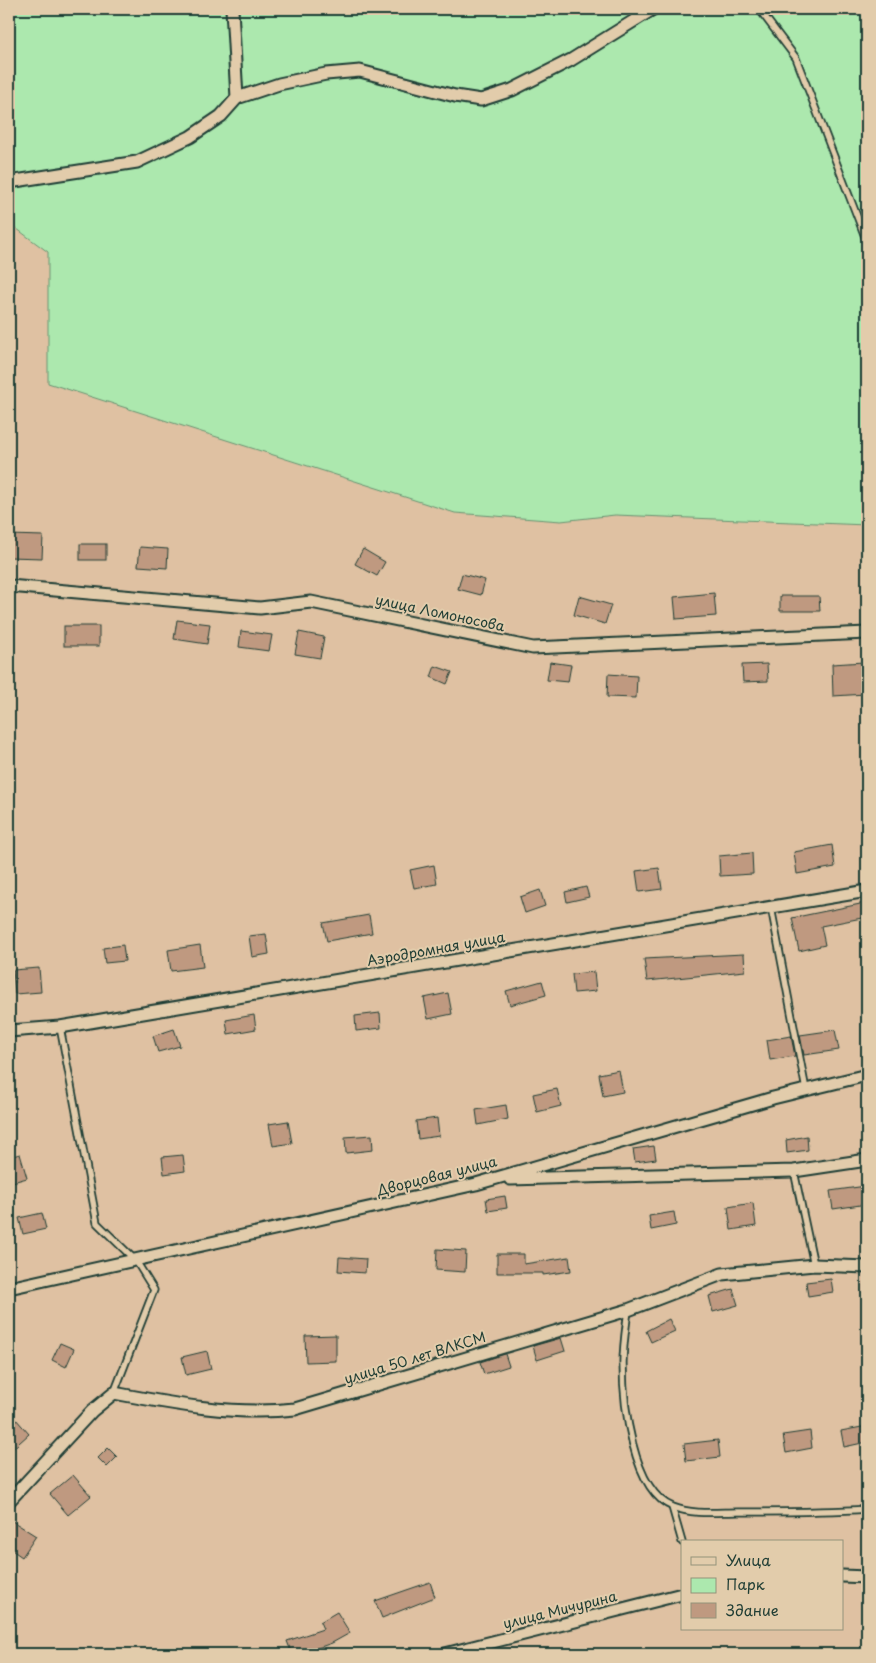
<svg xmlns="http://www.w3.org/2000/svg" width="876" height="1663" font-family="'Playpen Sans',sans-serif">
  <rect width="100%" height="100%" fill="#dfc1a2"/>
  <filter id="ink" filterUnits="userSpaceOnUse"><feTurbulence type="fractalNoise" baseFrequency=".02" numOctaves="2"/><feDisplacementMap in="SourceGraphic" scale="10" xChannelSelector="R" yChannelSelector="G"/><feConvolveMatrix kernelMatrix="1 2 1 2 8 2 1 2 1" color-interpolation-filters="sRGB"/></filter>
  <g filter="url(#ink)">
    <path fill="#ace8ae" stroke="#669271" d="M9,9H867V525L615,515L561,521L455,513L48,383V252L9,223Z"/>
    <g fill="#bf9980" stroke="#1f3d34">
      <path d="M9,535L43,536L42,558L9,557Z"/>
      <rect x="80" y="544" width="26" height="16"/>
      <path d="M140,547L168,549L167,568L138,566Z"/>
      <path d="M363,549L385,562L377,576L355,564Z"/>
      <path d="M462,574L485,580L481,595L458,589Z"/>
      <path d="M714,593L716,616L676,619L674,597Z"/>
      <path d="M579,596L611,605L605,624L574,615Z"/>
      <path d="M780,596H819L820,611H780Z"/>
      <path d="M177,620L210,624L207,644L174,639Z"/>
      <rect x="64" y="626" width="35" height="20"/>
      <path d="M241,631L272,635L269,651L239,647Z"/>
      <path d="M299,632L324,637L320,658L295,654Z"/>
      <path d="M550,662L571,665L568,682L547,680Z"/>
      <path d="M864,662L866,694L833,696L832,664Z"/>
      <path d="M767,664L768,681L743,682L742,665Z"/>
      <path d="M435,666L452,672L447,684L431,677Z"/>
      <path d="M608,674L637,676L636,698L607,697Z"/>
      <path d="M832,845L835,867L797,874L794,852Z"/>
      <path d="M752,853L753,874L720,876L719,856Z"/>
      <path d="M434,865L437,884L414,888L410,870Z"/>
      <path d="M659,868L662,889L639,892L636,871Z"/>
      <path d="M586,887L589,897L567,902L565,892Z"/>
      <path d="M540,890L545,906L525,913L520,897Z"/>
      <path d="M865,903L867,917L821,926L825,945L799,951L792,918Z"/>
      <path d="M369,915L372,933L327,941L323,923Z"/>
      <path d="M266,934L269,954L252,957L249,936Z"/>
      <path d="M123,945L125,961L105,963L103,948Z"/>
      <path d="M200,945L203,967L171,971L168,950Z"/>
      <path d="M744,954L745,971L647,981L644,959Z"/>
      <path d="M39,968L41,992L15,994L13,970Z"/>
      <path d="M594,972L596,991L574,993L572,974Z"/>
      <path d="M542,981L546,995L510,1005L506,991Z"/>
      <path d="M448,993L452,1014L428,1019L424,998Z"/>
      <path d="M380,1013L381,1028L356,1031L355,1016Z"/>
      <path d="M254,1015L256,1029L228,1034L226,1020Z"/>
      <path d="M174,1029L180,1046L158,1052L153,1036Z"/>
      <path d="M835,1030L839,1050L804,1055L800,1035Z"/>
      <path d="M791,1036L795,1056L770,1060L767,1040Z"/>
      <path d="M619,1070L623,1092L603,1096L599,1074Z"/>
      <path d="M557,1089L561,1106L537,1112L533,1094Z"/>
      <path d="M506,1105L508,1119L478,1125L476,1110Z"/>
      <path d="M437,1118L439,1136L418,1139L416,1121Z"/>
      <path d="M288,1121L292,1143L273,1146L269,1124Z"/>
      <path d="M372,1135L373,1150L346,1153L345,1137Z"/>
      <path d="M807,1136L808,1150L787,1153L786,1140Z"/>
      <path d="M654,1146L656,1159L635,1162L633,1149Z"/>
      <path d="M20,1154L27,1178L9,1183V1157Z"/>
      <path d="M183,1155L185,1171L164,1174L162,1157Z"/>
      <path d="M866,1186L867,1204L833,1209L830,1191Z"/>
      <path d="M505,1196L507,1208L488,1211L486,1199Z"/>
      <path d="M753,1203L756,1226L731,1230L728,1207Z"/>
      <path d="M674,1212L676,1225L651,1230L649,1216Z"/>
      <path d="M42,1213L46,1229L23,1234L19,1218Z"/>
      <path d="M437,1249L466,1251L465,1272L436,1270Z"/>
      <path d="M497,1254H524V1264L569,1257L571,1271L543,1275V1273H497Z"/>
      <path d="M339,1257L366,1259L365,1273L338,1271Z"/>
      <path d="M831,1279L833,1292L808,1296L806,1282Z"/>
      <path d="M733,1289L738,1305L713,1312L709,1296Z"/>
      <path d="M669,1319L675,1331L651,1342L646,1331Z"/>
      <path d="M336,1335V1361L306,1362L305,1336Z"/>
      <path d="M561,1338L565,1351L537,1360L533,1346Z"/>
      <path d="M60,1343L74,1349L66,1367L52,1360Z"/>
      <path d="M207,1351L211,1369L186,1375L182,1357Z"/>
      <path d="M505,1354L509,1366L484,1374L480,1362Z"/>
      <path d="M9,1411L29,1434L9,1452Z"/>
      <path d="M867,1426V1442L844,1447L841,1431Z"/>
      <path d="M810,1431L812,1448L786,1453L783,1435Z"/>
      <path d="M718,1440L720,1457L686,1461L684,1444Z"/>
      <path d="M108,1448L117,1457L107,1467L98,1458Z"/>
      <path d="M73,1475L91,1496L68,1515L50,1494Z"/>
      <path d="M9,1519L36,1536L22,1557L9,1548Z"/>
      <path d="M430,1582L435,1597L382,1618L375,1601Z"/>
      <path d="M337,1612L350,1633L332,1643L300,1654H292L287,1641L323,1629L320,1622Z"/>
    </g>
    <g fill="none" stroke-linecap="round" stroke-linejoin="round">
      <defs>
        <g id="service">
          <path d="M759,9L796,58L867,242"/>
          <path d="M771,907L806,1090"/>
          <path d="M60,1027L97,1223L136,1261L154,1290L114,1393"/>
          <path d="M794,1171L814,1265"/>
          <path d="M628,1310C626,1327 623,1345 623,1363C623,1402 632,1491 673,1507C693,1515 717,1512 738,1512C781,1512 824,1512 867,1509"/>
          <path d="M672,1507L682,1542"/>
        </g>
        <g id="minor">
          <path d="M237,98L279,84L326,74L360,71L455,96L481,100L512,90L571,60L653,9"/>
          <path d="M9,182L137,162L190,137L221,116L237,98L232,9"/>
          <path d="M9,586L260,608L311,602L533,648L867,633"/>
          <path d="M9,1031L60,1027L867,891"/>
          <path d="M510,1179L794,1171L867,1160"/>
          <path d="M9,1288L476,1184L773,1098L867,1075"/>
          <path d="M9,1501L92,1411L114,1393C172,1404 236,1416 295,1409L628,1310L722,1274L814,1265L867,1267"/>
          <path d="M842,1576L867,1577"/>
          <path d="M445,1654L682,1594"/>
        </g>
      </defs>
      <use href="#service" stroke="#1f3d34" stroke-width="9"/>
      <use href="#minor" stroke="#1f3d34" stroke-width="15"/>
      <use href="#service" stroke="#e2ccab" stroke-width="5.5"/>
      <use href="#minor" stroke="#e2ccab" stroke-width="11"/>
    </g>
  </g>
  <g text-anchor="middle" stroke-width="4" stroke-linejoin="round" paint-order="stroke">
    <g font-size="14" fill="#1f3d34" stroke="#e2ccab">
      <text transform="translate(440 613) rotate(12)" y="5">улица Ломоносова</text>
      <text transform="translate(436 949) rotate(-10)" y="5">Аэродромная улица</text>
      <text transform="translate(437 1176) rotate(-14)" y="5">Дворцовая улица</text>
      <text transform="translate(415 1358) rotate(-17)" y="5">улица 50 лет ВЛКСМ</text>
      <text transform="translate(560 1610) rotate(-14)" y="5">улица Мичурина</text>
    </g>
  </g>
  <rect width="876" height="1663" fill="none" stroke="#e2ccab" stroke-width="30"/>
  <rect x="15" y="15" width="846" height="1633" fill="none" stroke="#1f3d34" stroke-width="2" filter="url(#ink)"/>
  <rect x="681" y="1540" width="162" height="90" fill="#e2ccab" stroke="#94937b"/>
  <rect x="691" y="1557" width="25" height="8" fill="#e2ccab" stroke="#94937b"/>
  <text x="726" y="1566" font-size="15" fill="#1f3d34">Улица</text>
  <rect x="691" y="1578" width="25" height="15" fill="#ace8ae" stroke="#94937b"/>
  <text x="726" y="1590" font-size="15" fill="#1f3d34">Парк</text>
  <rect x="691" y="1603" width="25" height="15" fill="#bf9980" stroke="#94937b"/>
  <text x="726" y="1616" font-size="15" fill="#1f3d34">Здание</text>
</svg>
